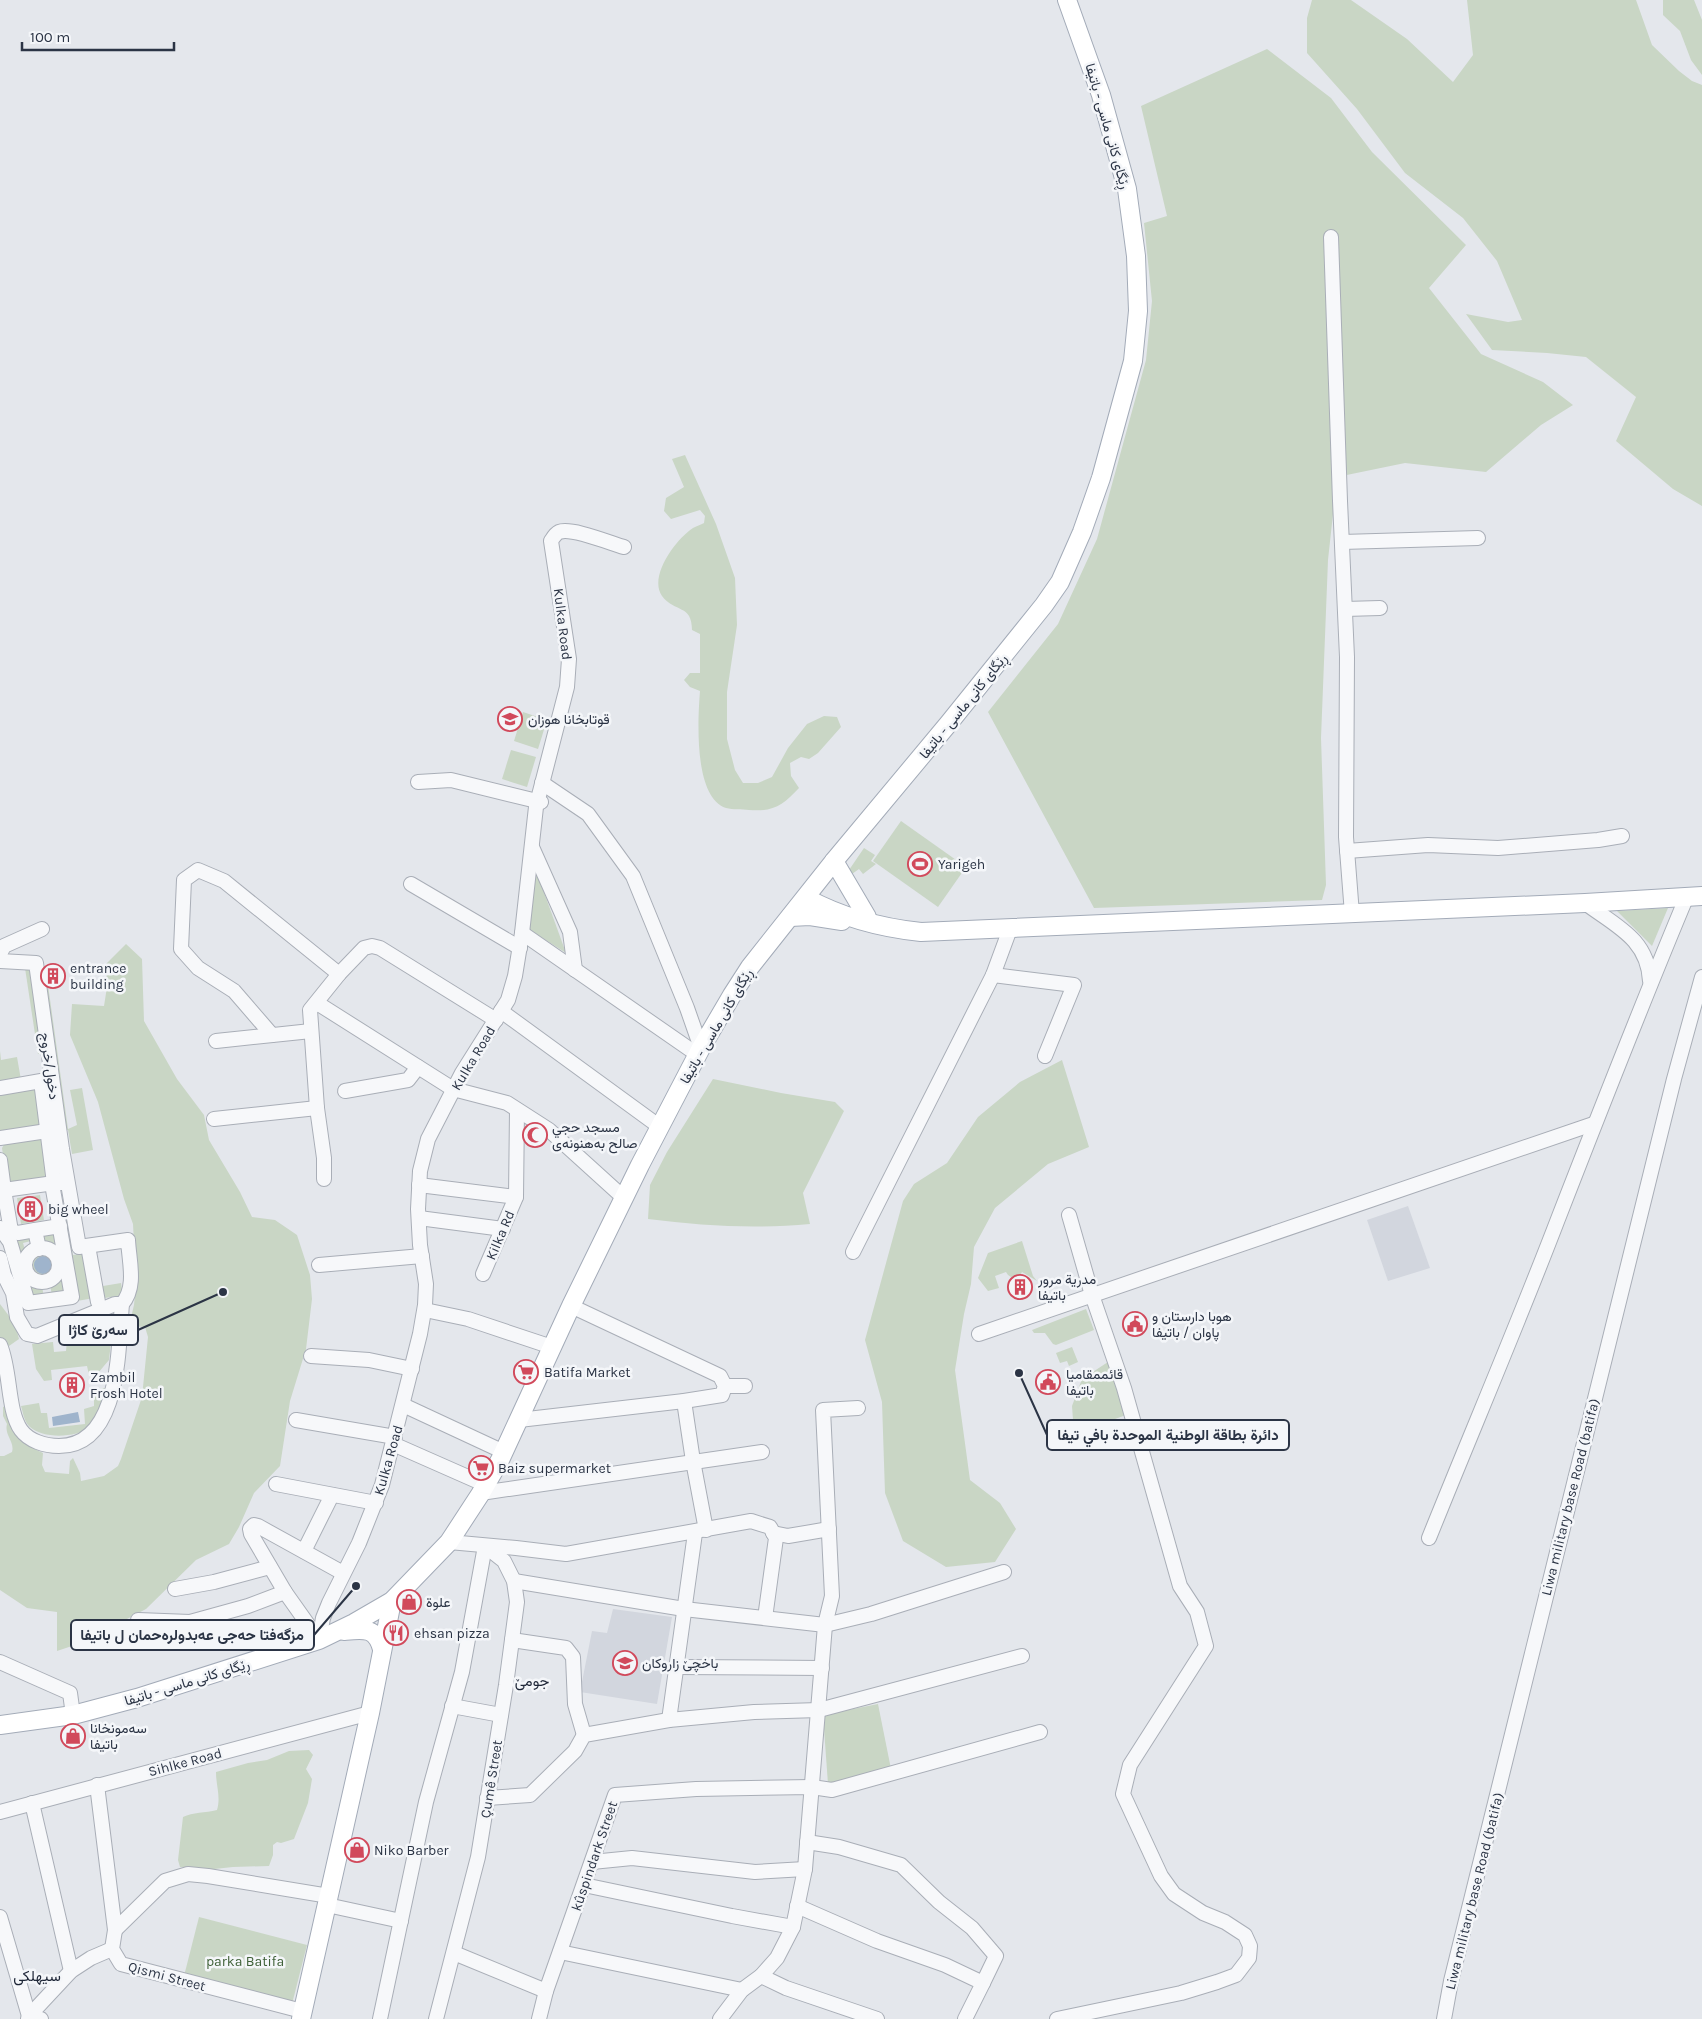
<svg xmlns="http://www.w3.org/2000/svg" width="1702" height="2019" font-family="Karla,Vazirmatn,sans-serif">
  <rect width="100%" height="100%" fill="#e4e7ec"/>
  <g fill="#d2d6de">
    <path d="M1408,1206L1430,1268L1388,1281L1367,1220Z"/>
    <path d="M613,1609L672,1617L657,1704L580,1692L592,1631L607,1633Z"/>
  </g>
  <g fill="#c9d6c5">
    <path d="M1312,0H1351L1407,39L1453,82L1473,55L1467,0H1636L1652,45L1679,71L1692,81L1702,85V506L1673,489L1616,441L1636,397L1586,357L1547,353L1492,350L1466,314L1508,322L1522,320L1497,261L1463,218L1405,173L1357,109L1307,53V18Z"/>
    <path d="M1663,0H1694L1702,20V75L1691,60L1680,31L1663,15Z"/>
    <path d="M1267,49L1331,98L1372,152L1466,245L1429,288L1481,354L1543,382L1573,405L1541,425L1486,472L1405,463L1337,477L1328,560L1321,738L1326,885L1322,900L1094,908L988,712L1058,624L1097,539L1146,360L1152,301L1144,223L1167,216L1141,106Z"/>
    <path d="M685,455L716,524L735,578L737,625L727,692V739L735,770L743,783H758L772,777L788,748L807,724L824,716L837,717L841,727L818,753L809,759L801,757L790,763L791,776L799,788C783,805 774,812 749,810C742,809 733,810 726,808C693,797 698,718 700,691L690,687L684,680L690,673H700V634L692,630C692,604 675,613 662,596C648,576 677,538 693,528C696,526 701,525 704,523L705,516L700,510L671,519L664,511L666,498L684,487L672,459Z"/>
    <path d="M523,712L547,720L538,749L514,741Z"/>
    <path d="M511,750L536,757L527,787L502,779Z"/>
    <path d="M901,821L966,867L938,907L873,861Z"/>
    <path d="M864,848L875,855L871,861L876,864L863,874L859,869L852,874L849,870Z"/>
    <path d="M533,862L566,953L527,928Z"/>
    <path d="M1668,908L1652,946L1617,911Z"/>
    <path d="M126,944L142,959L144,1021L177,1079L204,1115L209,1140L240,1192L252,1217L275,1220L297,1235L310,1275L312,1299L306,1349L290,1401L280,1466L254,1493L239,1527L229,1544L196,1560L146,1609L81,1643L57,1651V1612L27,1608L0,1590V1456H4L12,1452C15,1442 4,1435 7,1424L3,1416V1407L5,1406C13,1435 15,1440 43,1453L42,1465L45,1472L69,1474L70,1461L73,1458L80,1473L81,1481L104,1476L118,1466L121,1459L142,1397L148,1337L145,1327L129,1326L134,1305L136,1284L133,1224L124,1199L98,1102L70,1035L72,1004L104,1006L107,987L106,964Z"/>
    <path d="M25,968H29L42,1053L38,1054Z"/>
    <path d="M48,985L68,1129L77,1125L70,1090L82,1088L93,1150L72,1154L68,1130H65L46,986Z"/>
    <path d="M0,1051L1,1060L17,1057L21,1080L0,1083Z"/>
    <path d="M1062,1060L1089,1147L1048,1164L995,1208L974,1247L971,1284L964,1314L955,1370L970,1480L1000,1503L1016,1529L995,1562L946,1567L903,1541L885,1493L882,1402L865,1340L903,1201L914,1184L947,1163L978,1117L1020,1082Z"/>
    <path d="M713,1079L781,1093L835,1102L844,1111L803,1193L810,1224C756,1229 702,1226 648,1219L650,1185L667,1152Z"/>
    <path d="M34,1086L37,1090L42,1125L0,1131V1092Z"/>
    <path d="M41,1136L49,1176L45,1179L11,1184L7,1181L2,1148L5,1143Z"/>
    <path d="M60,1189L73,1255L86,1253L94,1298L77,1301L56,1190Z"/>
    <path d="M40,1195L44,1220L21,1224L17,1198Z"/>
    <path d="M57,1230L59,1254L44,1245L40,1233Z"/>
    <path d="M32,1234L31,1241L23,1243L25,1250L29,1249L23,1265L15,1237Z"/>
    <path d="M1022,1241L1033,1276L1037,1281L1022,1272L1017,1281L1008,1275L1006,1272L995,1276L999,1288L988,1291L978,1278L988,1253Z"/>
    <circle cx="43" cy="1265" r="13"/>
    <path d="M63,1268L68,1291L52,1296L50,1284L57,1279Z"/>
    <path d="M27,1277L31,1282L42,1286L44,1298L30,1299Z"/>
    <path d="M121,1283L123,1295L99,1299L97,1287Z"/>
    <path d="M0,1304L15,1324L19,1339L9,1346L0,1338Z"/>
    <path d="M1086,1309L1094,1330L1056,1345L1053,1344L1045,1333H1034L1032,1330Z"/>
    <path d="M112,1333L109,1360L98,1373L89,1375L87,1366L51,1370L52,1380L44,1381L36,1369L32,1344L53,1342L54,1352L66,1351L67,1341Z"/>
    <path d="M1072,1347L1078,1362L1069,1366L1067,1361L1060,1363L1056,1353Z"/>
    <path d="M1108,1362L1126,1415L1074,1434L1072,1406L1082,1379Z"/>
    <path d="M105,1388C104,1398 98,1421 90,1427C76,1438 43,1439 30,1427C24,1422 23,1412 21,1406L39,1403L41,1413H47L49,1428L85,1424L84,1409L94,1406V1390Z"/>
    <path d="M878,1704L891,1769L828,1784L823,1715Z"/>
    <path d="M309,1750L313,1755L306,1769L312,1779L308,1803L294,1839L281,1843L277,1842L273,1845V1855L269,1866L233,1867L205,1870L194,1867H180L178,1860L183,1817C193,1812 205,1813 217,1810C221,1797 216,1786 216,1772L248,1763L267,1760L289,1751Z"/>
    <path d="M199,1917L307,1945L292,2004L184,1976Z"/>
  </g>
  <g fill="#9fb4cc">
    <circle cx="43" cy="1265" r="9"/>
    <path d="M78,1412L80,1422L53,1426L52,1417Z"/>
  </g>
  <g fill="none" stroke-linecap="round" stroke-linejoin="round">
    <defs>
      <g id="minor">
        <path d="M1331,237L1340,501L1347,657L1346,837L1352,914"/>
        <path d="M1342,542L1478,538"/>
        <path d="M1345,609L1380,608"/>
        <path d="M418,782L451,780L541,802"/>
        <path d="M542,783L588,814L633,876L687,1008L701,1048"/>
        <path d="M532,847L570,932L575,970"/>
        <path d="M1347,851L1428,845L1498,848L1598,840L1622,836"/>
        <path d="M411,884L520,948"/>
        <path d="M1585,903C1616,926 1648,939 1650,981"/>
        <path d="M522,933L698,1055"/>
        <path d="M0,954L4,946L42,929"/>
        <path d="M0,961L36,963L62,1149L79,1247L128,1240C129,1261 137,1287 122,1304C118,1347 121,1446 59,1446C45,1446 29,1441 21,1430C7,1410 11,1371 0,1345"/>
        <path d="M993,975L1074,985L1045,1056"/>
        <path d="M317,1003L453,1089L507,1103L549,1130L624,1198"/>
        <path d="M501,1011L660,1127"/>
        <path d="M272,1035L234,991L198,968L181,949L184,880L198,870L224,881L339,974"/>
        <path d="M216,1041L311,1031"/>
        <path d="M0,1088L41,1081L54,1183H62"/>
        <path d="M345,1091L408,1080L418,1067"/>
        <path d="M214,1119L317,1108"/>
        <path d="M0,1138L47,1131"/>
        <path d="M0,1160L4,1190H0"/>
        <path d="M324,1179V1158L317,1108L310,1010L339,974L364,948L372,946L380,948L496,1020"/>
        <path d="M419,1185L516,1197"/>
        <path d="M419,1218L503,1229"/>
        <path d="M0,1228L10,1242L28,1303L72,1297L52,1184"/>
        <path d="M2,1229L18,1233L35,1230"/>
        <path d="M11,1231L4,1190L54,1183"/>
        <path d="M88,1246L98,1302"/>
        <circle cx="42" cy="1265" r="17"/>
        <path d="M39,1249L35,1230L60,1226"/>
        <path d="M853,1252L993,975L1010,929"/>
        <path d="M0,1258L4,1275L13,1293L17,1317L27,1334L37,1336L115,1304H122"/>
        <path d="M319,1265L422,1256"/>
        <path d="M483,1274L516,1197L517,1110"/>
        <path d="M425,1310L468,1319L552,1347"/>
        <path d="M979,1334L1593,1124"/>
        <path d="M311,1356L369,1360L412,1369"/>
        <path d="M725,1386H745"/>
        <path d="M684,1401L693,1461L706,1530"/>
        <path d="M403,1405L504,1452"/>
        <path d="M296,1420L395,1437"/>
        <path d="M519,1420L684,1401L722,1395L725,1386L720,1376L571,1306"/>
        <path d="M393,1444L486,1485"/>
        <path d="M276,1484L376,1503"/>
        <path d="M481,1493L762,1452"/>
        <path d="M773,1533L788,1536L829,1529"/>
        <path d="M1429,1538C1472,1431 1517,1326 1558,1219C1600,1111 1642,1003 1687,896"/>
        <path d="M449,1542L516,1548L566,1554L751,1521L770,1527L776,1538L765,1618"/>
        <path d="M304,1551L332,1495"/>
        <path d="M514,1581L684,1609L825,1625L871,1614L1004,1572"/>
        <path d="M175,1589L214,1582L270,1567"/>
        <path d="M138,1620L190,1622L248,1606L285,1592"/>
        <path d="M319,1640L323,1618L329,1603L359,1543L382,1485L420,1334L425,1305L426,1284L420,1245L418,1209L420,1171L428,1139L462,1073L508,1000L515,976L522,933L536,807L567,687L569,659L551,541C553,538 555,534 559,532C571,527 610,543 624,547"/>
        <path d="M319,1640L285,1592L251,1534L250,1529L254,1525L258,1526L343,1573"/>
        <path d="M512,1640L566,1648L573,1657L575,1704L584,1735"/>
        <path d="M0,1662L70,1693L73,1715"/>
        <path d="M676,1667L822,1668"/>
        <path d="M452,1706L501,1715"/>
        <path d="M669,1720L695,1533"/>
        <path d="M97,1785L115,1930L112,1949L121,1964L302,2011"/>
        <path d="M487,1798L530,1795L575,1751L584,1735L669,1720L754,1712L819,1710L1022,1656"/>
        <path d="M32,1803L71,1971"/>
        <path d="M0,1812L370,1713"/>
        <path d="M807,1842L839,1847L901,1865L939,1902L972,1928L996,1956L983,1983"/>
        <path d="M592,1862L632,1858L755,1872L805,1869"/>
        <path d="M584,1885L732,1916L793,1927"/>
        <path d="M327,1905L401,1921"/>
        <path d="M797,1906L877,1941L945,1965L983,1983L965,2019"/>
        <path d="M0,1917L29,2016L41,2019"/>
        <path d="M115,1930L165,1881L188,1874L208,1876L329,1896"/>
        <path d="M560,1952L742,1990"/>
        <path d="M454,1953L546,1991"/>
        <path d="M761,1976L786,1988L877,2019"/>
        <path d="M28,2019L29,2016L71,1971L91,1958L112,1949"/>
        <path d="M380,2019L426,1802L462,1672L485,1546"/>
        <path d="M436,2019L478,1857L506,1685L517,1602L514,1581L504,1561L485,1546"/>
        <path d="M539,2019L546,1991L615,1795L696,1789L812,1787L832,1790L1040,1732"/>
        <path d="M720,2019L742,1990L761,1976L777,1958L793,1927L805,1869L825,1625L832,1596L823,1410L858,1408"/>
        <path d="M1057,2019L1181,1993L1217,1982L1236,1975L1249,1958L1250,1946L1245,1935L1225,1922L1203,1913L1174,1894L1161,1876L1123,1794L1130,1765L1206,1646L1197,1612L1180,1586L1124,1388L1092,1295L1069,1215"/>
        <path d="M1444,2019L1451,1981L1674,1079L1702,977"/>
      </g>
      <g id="major">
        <path d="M834,861L867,917"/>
        <path d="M806,898C841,917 882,928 921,932L1585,903L1702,896"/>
        <path d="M790,917L810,916L842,921"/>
        <path d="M344,1631C364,1629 376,1627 382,1649"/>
        <path d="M0,1725L73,1715L137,1698L319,1640L354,1623L392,1601L449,1542L481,1493L500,1460L571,1306L640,1165L701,1048L732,995L750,967L834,861L949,723L1044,605L1060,582L1082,532L1101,478L1133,361L1138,311L1136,256L1127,189L1101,95L1067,0"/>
        <path d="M301,2019L370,1713L392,1601"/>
      </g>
    </defs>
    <use href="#minor" stroke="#a9aeb7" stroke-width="16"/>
    <use href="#major" stroke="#a3abb8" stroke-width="20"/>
    <use href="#minor" stroke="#f7f8fa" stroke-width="14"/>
    <use href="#major" stroke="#fff" stroke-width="18"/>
  </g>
  <defs>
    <symbol id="school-ring" viewBox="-11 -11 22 22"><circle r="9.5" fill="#f4f6f9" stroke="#d1495b" stroke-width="1.5"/><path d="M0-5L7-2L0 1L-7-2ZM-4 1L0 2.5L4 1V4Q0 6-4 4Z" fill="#d1495b"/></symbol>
    <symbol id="stadium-ring" viewBox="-11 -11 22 22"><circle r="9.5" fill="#f4f6f9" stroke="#d1495b" stroke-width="1.5"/><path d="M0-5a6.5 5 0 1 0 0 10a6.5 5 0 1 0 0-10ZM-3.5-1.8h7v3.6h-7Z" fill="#d1495b"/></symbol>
    <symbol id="building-ring" viewBox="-11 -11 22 22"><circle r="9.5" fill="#f4f6f9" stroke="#d1495b" stroke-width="1.5"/><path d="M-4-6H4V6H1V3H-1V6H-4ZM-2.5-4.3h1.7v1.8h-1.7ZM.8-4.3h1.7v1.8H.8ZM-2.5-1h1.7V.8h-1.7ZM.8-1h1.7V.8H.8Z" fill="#d1495b"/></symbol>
    <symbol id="mosque-ring" viewBox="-11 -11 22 22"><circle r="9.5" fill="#f4f6f9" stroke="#d1495b" stroke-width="1.5"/><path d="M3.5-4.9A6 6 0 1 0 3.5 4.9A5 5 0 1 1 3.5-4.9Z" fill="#d1495b"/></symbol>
    <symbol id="civic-ring" viewBox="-11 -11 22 22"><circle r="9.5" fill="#f4f6f9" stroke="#d1495b" stroke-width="1.5"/><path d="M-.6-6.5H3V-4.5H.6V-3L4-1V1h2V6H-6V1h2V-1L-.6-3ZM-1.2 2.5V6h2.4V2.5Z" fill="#d1495b"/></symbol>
    <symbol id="supermarket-ring" viewBox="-11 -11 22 22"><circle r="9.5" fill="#f4f6f9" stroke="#d1495b" stroke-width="1.5"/><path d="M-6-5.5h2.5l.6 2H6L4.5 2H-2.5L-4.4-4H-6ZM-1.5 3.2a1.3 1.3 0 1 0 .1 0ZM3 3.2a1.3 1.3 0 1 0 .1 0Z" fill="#d1495b"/></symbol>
    <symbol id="shop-ring" viewBox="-11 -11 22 22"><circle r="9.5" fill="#f4f6f9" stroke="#d1495b" stroke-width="1.5"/><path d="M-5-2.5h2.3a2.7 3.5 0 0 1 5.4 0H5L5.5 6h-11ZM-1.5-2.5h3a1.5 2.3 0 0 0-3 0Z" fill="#d1495b"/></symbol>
    <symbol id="restaurant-ring" viewBox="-11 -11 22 22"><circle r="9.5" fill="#f4f6f9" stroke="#d1495b" stroke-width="1.5"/><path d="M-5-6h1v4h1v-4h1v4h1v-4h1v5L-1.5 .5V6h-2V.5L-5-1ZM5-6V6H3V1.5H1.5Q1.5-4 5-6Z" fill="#d1495b"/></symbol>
  </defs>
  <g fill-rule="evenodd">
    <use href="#school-ring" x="496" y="705" width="28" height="28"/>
    <use href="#stadium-ring" x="906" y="850" width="28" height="28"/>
    <use href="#building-ring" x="39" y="962" width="28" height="28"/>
    <use href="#mosque-ring" x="521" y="1121" width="28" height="28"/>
    <use href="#building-ring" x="16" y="1195" width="28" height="28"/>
    <use href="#building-ring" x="1006" y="1273" width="28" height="28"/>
    <use href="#civic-ring" x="1121" y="1310" width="28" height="28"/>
    <use href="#supermarket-ring" x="512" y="1358" width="28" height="28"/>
    <use href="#civic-ring" x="1034" y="1368" width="28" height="28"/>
    <use href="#building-ring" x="58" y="1371" width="28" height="28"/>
    <use href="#supermarket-ring" x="467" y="1454" width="28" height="28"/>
    <use href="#shop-ring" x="395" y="1588" width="28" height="28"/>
    <use href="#restaurant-ring" x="382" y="1619" width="28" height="28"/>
    <use href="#school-ring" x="611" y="1649" width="28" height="28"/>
    <use href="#shop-ring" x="59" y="1722" width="28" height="28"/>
    <use href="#shop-ring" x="343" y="1836" width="28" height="28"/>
  </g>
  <g text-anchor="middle" stroke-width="5" stroke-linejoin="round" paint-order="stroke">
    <g font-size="14" fill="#2b3445" stroke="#f4f6f9">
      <text transform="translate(1108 126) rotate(74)" y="5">ڕێگای کانی ماسی - باتيفا</text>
      <text transform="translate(563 624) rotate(83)" y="5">Kulka Road</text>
      <text transform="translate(963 706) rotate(-51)" y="5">ڕێگای کانی ماسی - باتيفا</text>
      <text transform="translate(716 1026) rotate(-60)" y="5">ڕێگای کانی ماسی - باتيفا</text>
      <text transform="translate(473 1058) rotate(-59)" y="5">Kulka Road</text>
      <text transform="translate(50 1066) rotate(82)" y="5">دخول/خروج</text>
      <text transform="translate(500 1235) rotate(-67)" y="5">Kilka Rd</text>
      <text transform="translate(388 1460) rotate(-74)" y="5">Kulka Road</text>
      <text transform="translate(1570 1497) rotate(-76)" y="5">Liwa military base Road (batifa)</text>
      <text transform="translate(187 1682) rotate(-17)" y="5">ڕێگای کانی ماسی - باتيفا</text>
      <text transform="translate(185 1762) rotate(-15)" y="5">Sihlke Road</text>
      <text transform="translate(491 1779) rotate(-81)" y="5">Çumê Street</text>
      <text transform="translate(594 1856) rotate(-71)" y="5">kûspindark Street</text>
      <text transform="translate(1474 1891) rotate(-76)" y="5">Liwa military base Road (batifa)</text>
      <text transform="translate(167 1976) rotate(15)" y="5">Qismi Street</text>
    </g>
    <g font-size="14" fill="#2b3445" stroke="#f4f6f9" text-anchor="start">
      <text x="528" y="724">قوتابخانا هوزان</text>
      <text x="938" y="869">Yarigeh</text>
      <text x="70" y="973">entrance<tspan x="70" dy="16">building</tspan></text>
      <text x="552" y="1132">مسجد حجي<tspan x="552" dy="16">صالح بەھنونەی</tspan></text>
      <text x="48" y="1214">big wheel</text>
      <text x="1038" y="1284">مدرية مرور<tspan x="1038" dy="16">باتيفا</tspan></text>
      <text x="1152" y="1321">هوبا دارستان و<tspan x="1152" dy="16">پاوان / باتيفا</tspan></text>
      <text x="544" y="1377">Batifa Market</text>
      <text x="1066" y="1379">قائممقاميا<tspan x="1066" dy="16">باتيفا</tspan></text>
      <text x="90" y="1382">Zambil<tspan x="90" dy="16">Frosh Hotel</tspan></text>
      <text x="498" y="1473">Baiz supermarket</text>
      <text x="426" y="1607">علوة</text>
      <text x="414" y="1638">ehsan pizza</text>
      <text x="642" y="1668">باخچێ زاروکان</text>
      <text x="90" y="1733">سه‌مونخانا<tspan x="90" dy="16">باتيفا</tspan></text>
      <text x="374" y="1855">Niko Barber</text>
    </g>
    <g font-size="14" fill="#3f6138" stroke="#f4f6f9">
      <text x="245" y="1966">parka Batifa</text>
    </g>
    <g font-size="15" fill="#1d2536" stroke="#f4f6f9">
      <text x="532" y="1686">جومێ</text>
      <text x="37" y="1981">سيهلكى</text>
    </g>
  </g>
  <path fill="none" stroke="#2b3445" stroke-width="2" d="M223 1292L138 1330M1019 1373L1047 1435M356 1586L314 1635"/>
  <g fill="#2b3445" stroke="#f4f6f9" stroke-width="2">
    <circle cx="223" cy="1292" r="5"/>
    <circle cx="1019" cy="1373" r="5"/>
    <circle cx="356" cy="1586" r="5"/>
  </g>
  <g fill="#f4f6f9" stroke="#2b3445" stroke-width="2">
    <rect x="59" y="1315" width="79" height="30" rx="5"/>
    <rect x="1047" y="1420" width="242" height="30" rx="5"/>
    <rect x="71" y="1620" width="243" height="30" rx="5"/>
  </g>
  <g font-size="15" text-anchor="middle" font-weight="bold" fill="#2b3445">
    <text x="98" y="1335">سەرێ کاژا</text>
    <text x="1168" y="1440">دائرة بطاقة الوطنية الموحدة بافي تيفا</text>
    <text x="192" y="1640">مزگەفتا حەجی عەبدولرەحمان ل باتیفا</text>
  </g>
  <path d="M22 42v8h152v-8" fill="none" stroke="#2b3445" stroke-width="2.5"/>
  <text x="30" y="42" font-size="15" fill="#2b3445" stroke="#f4f6f9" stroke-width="4" paint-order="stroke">100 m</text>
</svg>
